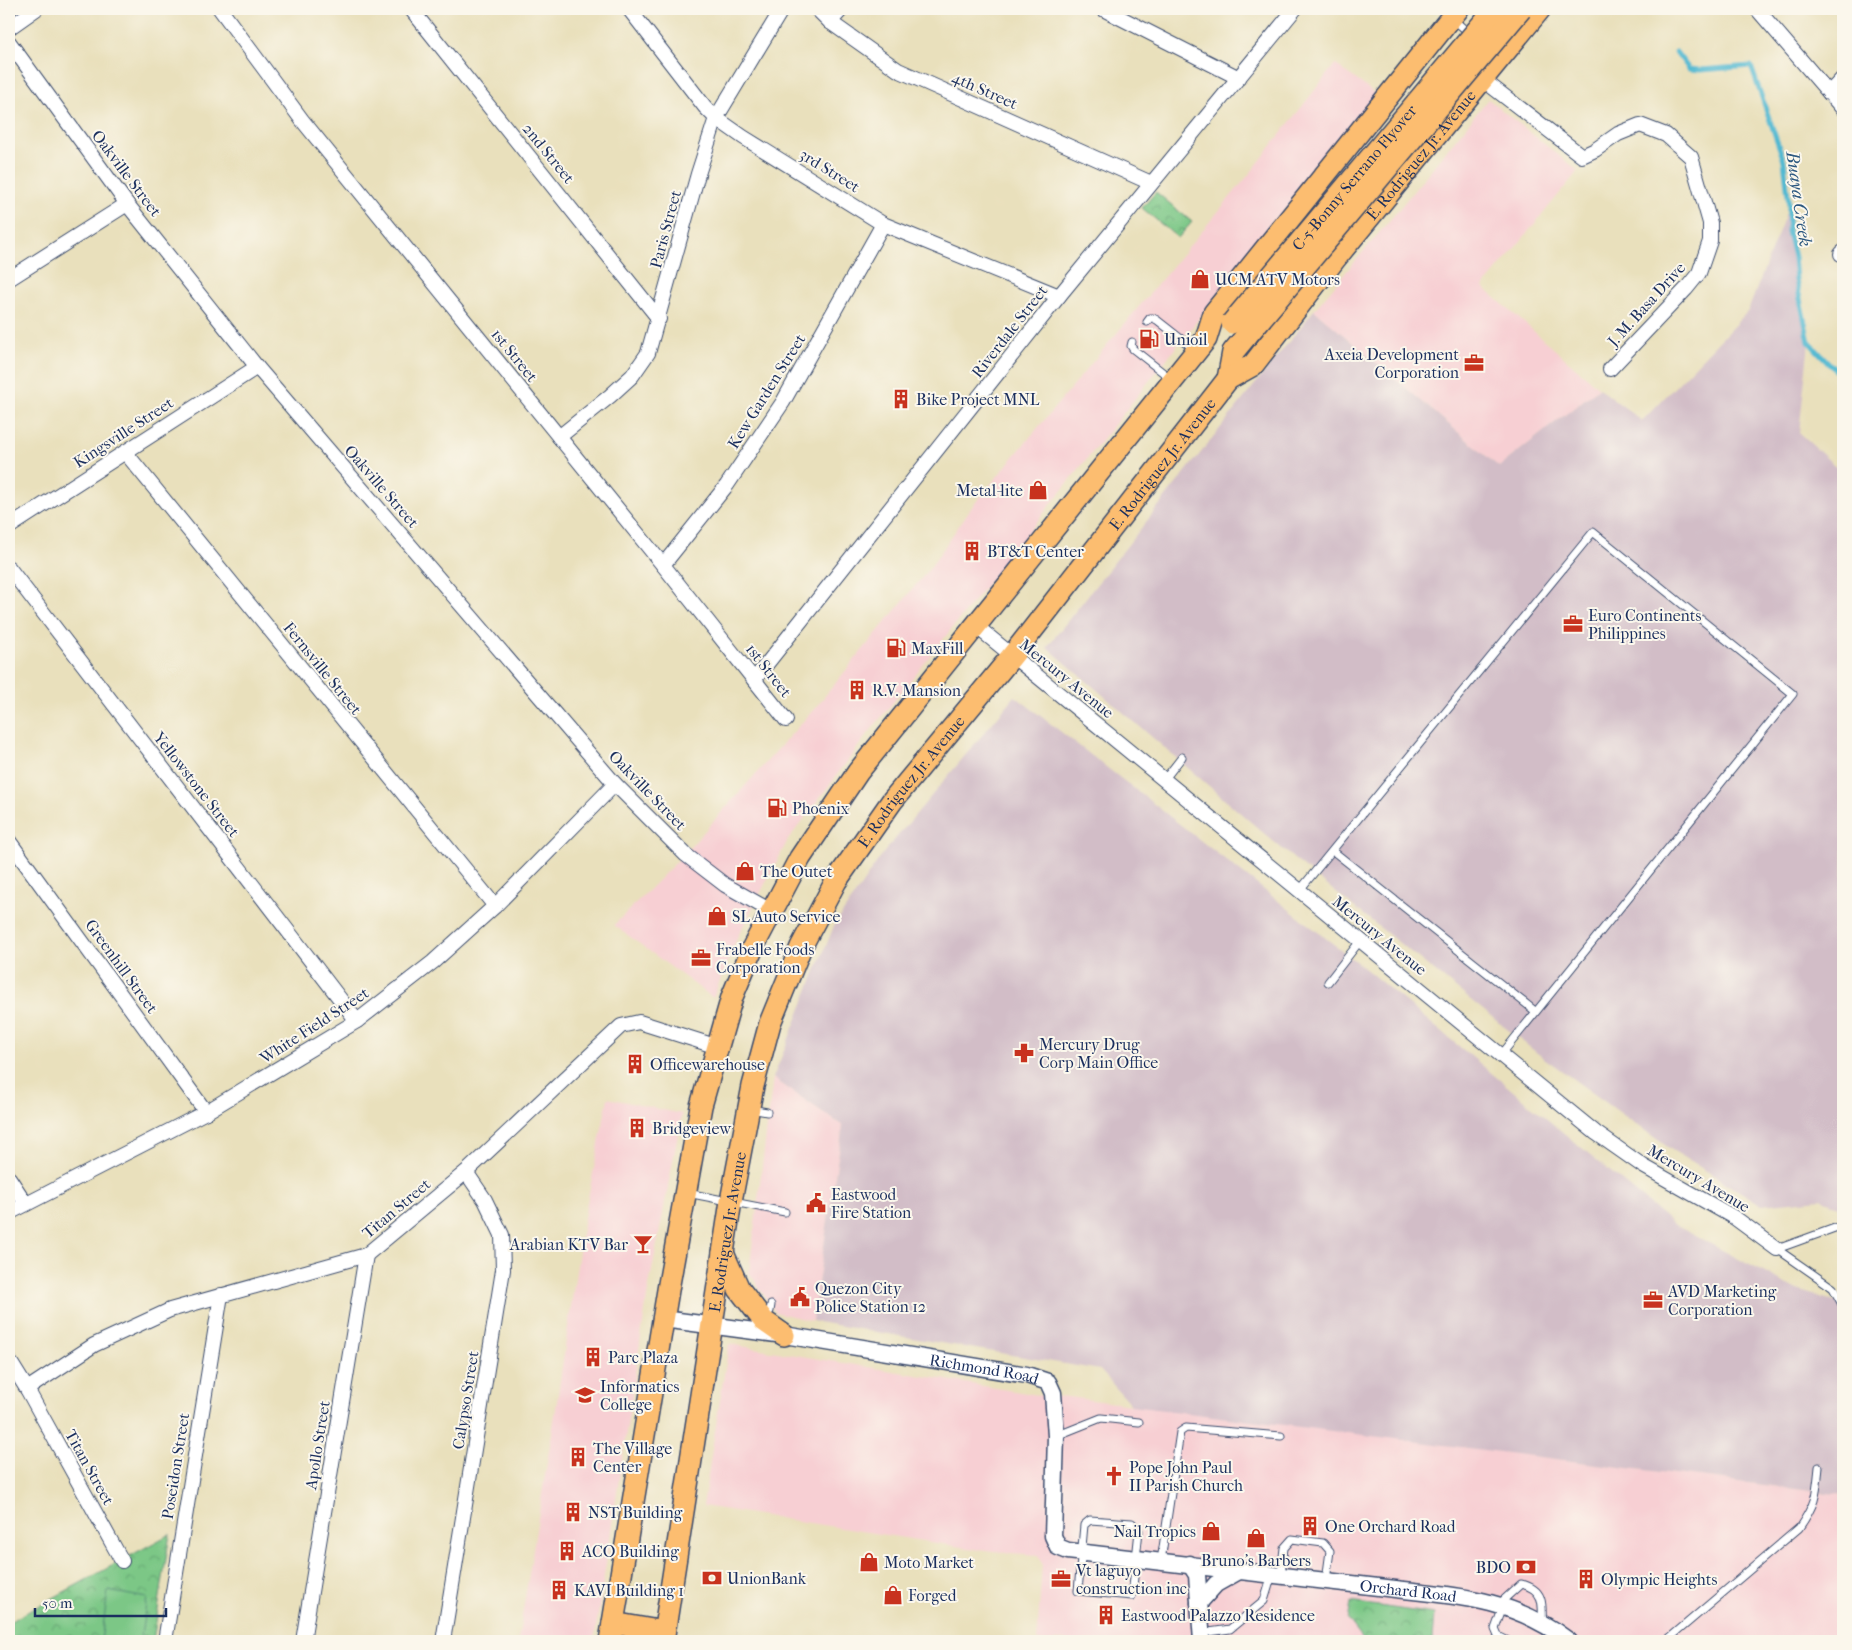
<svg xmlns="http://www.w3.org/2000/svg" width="1852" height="1650" font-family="'IM FELL French Canon',serif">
  <defs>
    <pattern id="park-crowns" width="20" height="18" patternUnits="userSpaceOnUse" patternTransform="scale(1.25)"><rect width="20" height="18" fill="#7bc786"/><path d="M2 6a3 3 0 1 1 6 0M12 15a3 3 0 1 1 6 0" fill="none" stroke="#64a271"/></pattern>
  </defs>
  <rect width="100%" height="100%" fill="#fbf7ec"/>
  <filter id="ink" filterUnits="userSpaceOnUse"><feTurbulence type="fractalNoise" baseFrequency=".02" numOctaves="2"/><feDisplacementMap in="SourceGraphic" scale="10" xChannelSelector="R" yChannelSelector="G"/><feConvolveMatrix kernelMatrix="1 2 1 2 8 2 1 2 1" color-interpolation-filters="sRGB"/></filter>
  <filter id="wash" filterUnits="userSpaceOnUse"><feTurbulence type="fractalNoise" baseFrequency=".0096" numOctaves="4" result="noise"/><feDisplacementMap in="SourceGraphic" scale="20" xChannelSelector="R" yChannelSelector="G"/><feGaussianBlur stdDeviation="1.12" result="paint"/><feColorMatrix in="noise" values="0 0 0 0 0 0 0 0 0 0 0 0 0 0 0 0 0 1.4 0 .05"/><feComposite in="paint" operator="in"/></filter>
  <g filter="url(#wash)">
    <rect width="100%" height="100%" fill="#e9e0bc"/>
    <g fill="#f7cfd3">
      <path d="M1335,64L1377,95L867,735L788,840L738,936L713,998L614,925L684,854L815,708L930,568L971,508L1252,171Z"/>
      <path d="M1488,99L1578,171L1483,287L1599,388L1499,467L1314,310L1395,214Z"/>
      <path d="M773,1078L843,1126L812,1321L775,1312L749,1272Z"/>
      <path d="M608,1098L682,1114L648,1291L594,1641H518L556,1408L584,1218Z"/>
      <path d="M729,1344L1044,1396L1068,1397L1843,1495V1641H1037L1042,1564L1038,1555L993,1552L703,1506Z"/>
    </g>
    <g fill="#d2bdc7">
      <path d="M1789,205L1788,231L1794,257L1796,280L1809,342L1799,433L1843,473V1209L1821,1199L1762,1205L1672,1150L1537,1053L1294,859L1047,647L1314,310L1499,467L1599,388L1642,421L1748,311Z"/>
      <path d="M1015,696L1368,971L1675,1225L1797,1290L1843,1304V1495L1132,1406L1100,1370L812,1321L843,1126L773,1078L834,926L881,856Z"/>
    </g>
    <g fill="url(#park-crowns)" stroke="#4b7b72">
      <path d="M1156,192L1192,222L1178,238L1142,208Z"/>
      <path d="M170,1534L153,1641H9V1622Z"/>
      <path d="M1351,1602L1434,1614L1432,1641H1364L1348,1620Z"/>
    </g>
    <path fill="#7bc786" stroke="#4b7b72" d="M108,1591L147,1598L140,1641H101Z"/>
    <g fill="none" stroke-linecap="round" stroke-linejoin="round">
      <path stroke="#53b9d1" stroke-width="5" d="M1676,52L1689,69L1701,70L1751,66L1784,161L1789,205L1788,231L1794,257L1796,280L1809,342L1843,378"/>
    </g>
  </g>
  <g filter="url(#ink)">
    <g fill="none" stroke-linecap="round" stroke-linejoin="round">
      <defs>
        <g id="service">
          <path d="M1453,19L1471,35"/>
          <path d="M1147,322L1150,318H1153L1157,320L1194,349"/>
          <path d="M1132,342L1131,346L1133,349L1170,378"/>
          <path d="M1164,780L1182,757"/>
          <path d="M1333,851L1535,1011"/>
          <path d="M1299,891L1593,532L1793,694L1501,1055"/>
          <path d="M1328,982L1360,941"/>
          <path d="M751,1109L767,1112"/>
          <path d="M687,1193L785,1212"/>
          <path d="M1777,1249L1833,1288L1843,1306"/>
          <path d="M1777,1249L1843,1225"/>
          <path d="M765,1318L770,1311L771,1305"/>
          <path d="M1056,1436L1101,1418L1139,1422"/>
          <path d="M1090,1520L1132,1523L1139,1531L1132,1596L1078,1591L1084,1525Z"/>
          <path d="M1161,1561L1180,1432L1186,1428L1281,1436"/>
          <path d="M1281,1574L1284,1548L1292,1539L1323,1543L1330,1551L1326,1580"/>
          <path d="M1499,1604L1521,1584C1544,1589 1543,1604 1542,1623"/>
          <path d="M1503,1607L1495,1629L1498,1636L1508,1641"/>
          <path d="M1202,1633L1230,1629L1264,1601L1272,1575"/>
          <path d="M1666,1641L1799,1528C1816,1503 1816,1497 1819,1467"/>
        </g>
        <g id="minor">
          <path d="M220,9L302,120L663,565L786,720"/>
          <path d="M411,9L659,319"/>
          <path d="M629,9L705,107L716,118L743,137L883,224L1059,296"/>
          <path d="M817,9L830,22L898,70L1151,183"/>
          <path d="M1103,9L1239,78"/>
          <path d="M1757,9L1843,109"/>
          <path d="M830,22L842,9"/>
          <path d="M9,28L36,9"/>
          <path d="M9,42L127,204L257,367L615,784L686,855L725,885L771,911"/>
          <path d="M1482,79L1582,156L1595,150L1618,134L1640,125L1666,135L1691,157L1710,223V241L1699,273L1686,289L1610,369"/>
          <path d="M1829,93L1843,78"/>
          <path d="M1841,254L1843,252"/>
          <path d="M9,279L127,204"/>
          <path d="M559,437L610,396L632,376L648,353L698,174L716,118L782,9"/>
          <path d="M125,452L495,906"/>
          <path d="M9,527L257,367"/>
          <path d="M663,565L727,485L783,402L883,224"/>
          <path d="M9,568L357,1021"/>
          <path d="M976,626L1596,1133L1643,1166L1735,1218L1777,1249"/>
          <path d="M754,680L1059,296L1295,9"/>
          <path d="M9,841L206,1112"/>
          <path d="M9,1178L26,1204"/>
          <path d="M9,1213L206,1112L357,1021L433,962L495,906L615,784"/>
          <path d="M9,1360L27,1389L122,1561"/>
          <path d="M27,1389L94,1345L170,1310L366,1255L466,1172L621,1026L639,1022L718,1047"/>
          <path d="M165,1641L221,1295"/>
          <path d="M303,1641L366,1255"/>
          <path d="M443,1641L503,1270L502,1235L485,1200L466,1172"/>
        </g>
        <g id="tertiary">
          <path id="s1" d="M663,1319L784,1335L1027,1375L1048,1382L1053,1393L1056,1436L1053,1536L1058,1547L1068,1551L1404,1590C1466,1596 1518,1602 1569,1641"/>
          <path d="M1190,1564L1197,1575L1202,1641"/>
          <path d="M1199,1603L1216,1584L1239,1571"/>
        </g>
        <g id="primary">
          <path d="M1228,379L1233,352L1248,334"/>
          <path d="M723,1253L739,1289L764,1321L784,1335"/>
          <path d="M613,1623L664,1632"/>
          <path d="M610,1641L669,1284L701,1106L732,997L753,947L800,858L858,772L1206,339L1214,313L1458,9"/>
          <path id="s2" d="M663,1641L731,1201L753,1086L770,1023L801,947L836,881L892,801L1012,656L1228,379L1253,365L1335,259L1540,9"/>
        </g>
      </defs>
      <use href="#service" stroke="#3a4a6c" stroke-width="9"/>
      <use href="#minor" stroke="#3a4a6c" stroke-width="16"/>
      <use href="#tertiary" stroke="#3a4a6c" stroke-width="19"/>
      <use href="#primary" stroke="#3a4a6c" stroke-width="24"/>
      <use href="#service" stroke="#fff" stroke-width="7"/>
      <use href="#minor" stroke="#fff" stroke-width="14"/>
      <use href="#tertiary" stroke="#fff" stroke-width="16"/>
      <use href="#primary" stroke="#fcbd6f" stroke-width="21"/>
      <defs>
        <g id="primary-bridge">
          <path id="s3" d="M1232,323L1495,9"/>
          <path d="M1248,334L1521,9"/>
        </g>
      </defs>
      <use href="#primary-bridge" stroke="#3a4a6c" stroke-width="24" stroke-linecap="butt"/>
      <use href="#primary-bridge" stroke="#fcbd6f" stroke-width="21"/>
    </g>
  </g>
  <defs>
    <symbol id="shop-bare" viewBox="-9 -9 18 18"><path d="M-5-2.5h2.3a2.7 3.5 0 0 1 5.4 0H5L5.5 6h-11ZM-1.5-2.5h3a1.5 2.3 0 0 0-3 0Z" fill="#c8321e" stroke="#fbf7ec" stroke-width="2.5" paint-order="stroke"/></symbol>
    <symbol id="fuel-bare" viewBox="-9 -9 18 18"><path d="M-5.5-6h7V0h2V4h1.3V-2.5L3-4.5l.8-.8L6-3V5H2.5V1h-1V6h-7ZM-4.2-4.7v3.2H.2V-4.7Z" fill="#c8321e" stroke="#fbf7ec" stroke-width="2.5" paint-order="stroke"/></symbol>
    <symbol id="office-bare" viewBox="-9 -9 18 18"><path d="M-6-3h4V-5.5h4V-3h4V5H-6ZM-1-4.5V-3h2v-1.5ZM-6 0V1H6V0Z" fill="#c8321e" stroke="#fbf7ec" stroke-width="2.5" paint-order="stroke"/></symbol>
    <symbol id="building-bare" viewBox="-9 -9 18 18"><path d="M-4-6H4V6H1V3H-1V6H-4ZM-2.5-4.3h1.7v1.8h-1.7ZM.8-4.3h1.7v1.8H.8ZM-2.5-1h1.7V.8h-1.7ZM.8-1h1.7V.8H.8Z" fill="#c8321e" stroke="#fbf7ec" stroke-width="2.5" paint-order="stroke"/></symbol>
    <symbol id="pharmacy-bare" viewBox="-9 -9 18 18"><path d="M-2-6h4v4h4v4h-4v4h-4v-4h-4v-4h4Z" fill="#c8321e" stroke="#fbf7ec" stroke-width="2.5" paint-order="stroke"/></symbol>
    <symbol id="civic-bare" viewBox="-9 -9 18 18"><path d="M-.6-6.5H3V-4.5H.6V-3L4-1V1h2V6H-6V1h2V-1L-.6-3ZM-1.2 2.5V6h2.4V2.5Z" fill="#c8321e" stroke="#fbf7ec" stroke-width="2.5" paint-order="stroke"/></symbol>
    <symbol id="bar-bare" viewBox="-9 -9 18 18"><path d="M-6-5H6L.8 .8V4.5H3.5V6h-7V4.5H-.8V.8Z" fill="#c8321e" stroke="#fbf7ec" stroke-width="2.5" paint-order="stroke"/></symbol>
    <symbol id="university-bare" viewBox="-9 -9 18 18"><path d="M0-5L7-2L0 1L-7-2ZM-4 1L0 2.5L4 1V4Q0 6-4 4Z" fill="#c8321e" stroke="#fbf7ec" stroke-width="2.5" paint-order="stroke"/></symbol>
    <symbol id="church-bare" viewBox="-9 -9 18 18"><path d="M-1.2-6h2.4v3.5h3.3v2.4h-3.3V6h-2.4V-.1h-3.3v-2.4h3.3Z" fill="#c8321e" stroke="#fbf7ec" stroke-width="2.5" paint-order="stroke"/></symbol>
    <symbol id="bank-bare" viewBox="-9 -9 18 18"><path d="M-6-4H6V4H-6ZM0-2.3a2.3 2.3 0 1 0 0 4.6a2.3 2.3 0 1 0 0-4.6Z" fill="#c8321e" stroke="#fbf7ec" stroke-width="2.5" paint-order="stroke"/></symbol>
  </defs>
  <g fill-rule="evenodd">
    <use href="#shop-bare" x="1186" y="265" width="28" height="28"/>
    <use href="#fuel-bare" x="1135" y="325" width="28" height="28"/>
    <use href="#office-bare" x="1460" y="349" width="28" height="28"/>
    <use href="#building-bare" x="887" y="385" width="28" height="28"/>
    <use href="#shop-bare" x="1024" y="476" width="28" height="28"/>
    <use href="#building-bare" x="958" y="537" width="28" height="28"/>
    <use href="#office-bare" x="1559" y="610" width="28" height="28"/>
    <use href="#fuel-bare" x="882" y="634" width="28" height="28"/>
    <use href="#building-bare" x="843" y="676" width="28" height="28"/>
    <use href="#fuel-bare" x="763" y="794" width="28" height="28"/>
    <use href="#shop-bare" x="731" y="857" width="28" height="28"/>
    <use href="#shop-bare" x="703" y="902" width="28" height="28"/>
    <use href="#office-bare" x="687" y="944" width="28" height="28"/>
    <use href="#pharmacy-bare" x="1010" y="1039" width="28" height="28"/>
    <use href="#building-bare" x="621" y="1050" width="28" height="28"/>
    <use href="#building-bare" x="623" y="1114" width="28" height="28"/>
    <use href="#civic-bare" x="802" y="1189" width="28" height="28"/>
    <use href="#bar-bare" x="629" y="1230" width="28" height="28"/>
    <use href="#civic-bare" x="786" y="1283" width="28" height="28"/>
    <use href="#office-bare" x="1639" y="1286" width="28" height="28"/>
    <use href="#building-bare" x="579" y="1343" width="28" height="28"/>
    <use href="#university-bare" x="571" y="1381" width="28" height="28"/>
    <use href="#building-bare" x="564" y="1443" width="28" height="28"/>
    <use href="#church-bare" x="1100" y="1462" width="28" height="28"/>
    <use href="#building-bare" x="559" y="1498" width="28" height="28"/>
    <use href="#building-bare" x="1296" y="1512" width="28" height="28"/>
    <use href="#shop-bare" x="1197" y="1517" width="28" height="28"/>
    <use href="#shop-bare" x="1242" y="1524" width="28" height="28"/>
    <use href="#building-bare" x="553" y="1537" width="28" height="28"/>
    <use href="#shop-bare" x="855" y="1548" width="28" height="28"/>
    <use href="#bank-bare" x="1512" y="1553" width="28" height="28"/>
    <use href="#bank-bare" x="698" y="1564" width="28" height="28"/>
    <use href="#office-bare" x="1047" y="1565" width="28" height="28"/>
    <use href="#building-bare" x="1572" y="1565" width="28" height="28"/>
    <use href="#building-bare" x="545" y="1576" width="28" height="28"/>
    <use href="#shop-bare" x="879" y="1581" width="28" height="28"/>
    <use href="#building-bare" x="1092" y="1601" width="28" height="28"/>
  </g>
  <g text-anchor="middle" stroke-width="4" stroke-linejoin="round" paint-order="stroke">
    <g font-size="16" fill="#1b2f5e" stroke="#fbf7ec">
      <text transform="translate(985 90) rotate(24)" y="6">4th Street</text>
      <text transform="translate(549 153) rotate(51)" y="6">2nd Street</text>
      <text dy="6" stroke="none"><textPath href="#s2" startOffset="1719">E. Rodriguez Jr. Avenue</textPath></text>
      <text transform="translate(830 170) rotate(32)" y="6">3rd Street</text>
      <text transform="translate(127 173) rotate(53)" y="6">Oakville Street</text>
      <text dy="6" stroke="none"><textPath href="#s3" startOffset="190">C-5-Bonny Serrano Flyover</textPath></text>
      <text transform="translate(665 229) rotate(-75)" y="6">Paris Street</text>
      <text transform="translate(1646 304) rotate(-48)" y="6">J. M. Basa Drive</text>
      <text transform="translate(1009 331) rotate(-52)" y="6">Riverdale Street</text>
      <text transform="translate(515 355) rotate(51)" y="6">1st Street</text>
      <text transform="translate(766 391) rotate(-58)" y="6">Kew Garden Street</text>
      <text transform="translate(123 432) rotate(-33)" y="6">Kingsville Street</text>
      <text dy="6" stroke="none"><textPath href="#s2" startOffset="1314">E. Rodriguez Jr. Avenue</textPath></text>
      <text transform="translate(382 486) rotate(49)" y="6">Oakville Street</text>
      <text transform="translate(323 668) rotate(51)" y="6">Fernsville Street</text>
      <text transform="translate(769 670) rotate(52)" y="6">1st Street</text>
      <text transform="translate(1067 678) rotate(39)" y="6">Mercury Avenue</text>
      <text dy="6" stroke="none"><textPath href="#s2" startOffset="909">E. Rodriguez Jr. Avenue</textPath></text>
      <text transform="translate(197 784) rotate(52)" y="6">Yellowstone Street</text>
      <text transform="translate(648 790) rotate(46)" y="6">Oakville Street</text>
      <text transform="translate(1380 935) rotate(39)" y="6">Mercury Avenue</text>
      <text transform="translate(122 966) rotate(54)" y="6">Greenhill Street</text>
      <text transform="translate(314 1025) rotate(-33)" y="6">White Field Street</text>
      <text transform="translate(1699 1178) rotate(31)" y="6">Mercury Avenue</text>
      <text transform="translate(396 1208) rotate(-40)" y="6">Titan Street</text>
      <text dy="6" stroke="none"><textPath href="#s2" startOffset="414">E. Rodriguez Jr. Avenue</textPath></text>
      <text dy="6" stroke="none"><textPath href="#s1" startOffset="325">Richmond Road</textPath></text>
      <text transform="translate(465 1400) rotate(-81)" y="6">Calypso Street</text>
      <text transform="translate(317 1445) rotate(-81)" y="6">Apollo Street</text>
      <text transform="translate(175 1466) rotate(-81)" y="6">Poseidon Street</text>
      <text transform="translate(90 1467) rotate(61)" y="6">Titan Street</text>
      <text dy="6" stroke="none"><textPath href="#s1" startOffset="911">Orchard Road</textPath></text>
    </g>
    <g font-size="16" fill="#1b2f5e" stroke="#fbf7ec" text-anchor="start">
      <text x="1215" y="285">UCM ATV Motors</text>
      <text x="1164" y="345">Unioil</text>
      <text x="1459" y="360" text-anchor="end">Axeia Development<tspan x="1459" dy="18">Corporation</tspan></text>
      <text x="916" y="405">Bike Project MNL</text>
      <text x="1023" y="496" text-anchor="end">Metal-lite</text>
      <text x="987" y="557">BT&amp;T Center</text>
      <text x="1588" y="621">Euro Continents<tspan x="1588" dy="18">Philippines</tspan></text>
      <text x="911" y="654">MaxFill</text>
      <text x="872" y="696">R.V. Mansion</text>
      <text x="792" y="814">Phoenix</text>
      <text x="760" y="877">The Outet</text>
      <text x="732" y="922">SL Auto Service</text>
      <text x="716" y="955">Frabelle Foods<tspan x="716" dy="18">Corporation</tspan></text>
      <text x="1039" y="1050">Mercury Drug<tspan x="1039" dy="18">Corp Main Office</tspan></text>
      <text x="650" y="1070">Officewarehouse</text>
      <text x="652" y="1134">Bridgeview</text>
      <text x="831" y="1200">Eastwood<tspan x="831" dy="18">Fire Station</tspan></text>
      <text x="628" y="1250" text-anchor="end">Arabian KTV Bar</text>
      <text x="815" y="1294">Quezon City<tspan x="815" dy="18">Police Station 12</tspan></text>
      <text x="1668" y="1297">AVD Marketing<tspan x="1668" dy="18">Corporation</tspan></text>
      <text x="608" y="1363">Parc Plaza</text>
      <text x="600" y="1392">Informatics<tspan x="600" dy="18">College</tspan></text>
      <text x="593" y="1454">The Village<tspan x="593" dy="18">Center</tspan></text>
      <text x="1129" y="1473">Pope John Paul<tspan x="1129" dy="18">II Parish Church</tspan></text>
      <text x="588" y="1518">NST Building</text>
      <text x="1325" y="1532">One Orchard Road</text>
      <text x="1196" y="1537" text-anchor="end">Nail Tropics</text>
      <text x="582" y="1557">ACO Building</text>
      <text x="1256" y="1566" text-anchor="middle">Bruno's Barbers</text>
      <text x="884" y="1568">Moto Market</text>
      <text x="1511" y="1573" text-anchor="end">BDO</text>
      <text x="1076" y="1576">Vt laguyo<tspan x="1076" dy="18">construction inc</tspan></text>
      <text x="727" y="1584">UnionBank</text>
      <text x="1601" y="1585">Olympic Heights</text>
      <text x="574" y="1596">KAVI Building 1</text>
      <text x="908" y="1601">Forged</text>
      <text x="1121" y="1621">Eastwood Palazzo Residence</text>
    </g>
    <g font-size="18" font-style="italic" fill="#2c5880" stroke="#fbf7ec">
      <text transform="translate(1799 199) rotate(82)" y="6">Buaya Creek</text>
    </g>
  </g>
  <rect width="1852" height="1650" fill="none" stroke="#fbf7ec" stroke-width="30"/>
  <path d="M35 1608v8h131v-8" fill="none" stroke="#1b2f5e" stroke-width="2.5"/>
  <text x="42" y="1608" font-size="15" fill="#1b2f5e" stroke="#fbf7ec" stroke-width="4" paint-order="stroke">50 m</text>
</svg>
